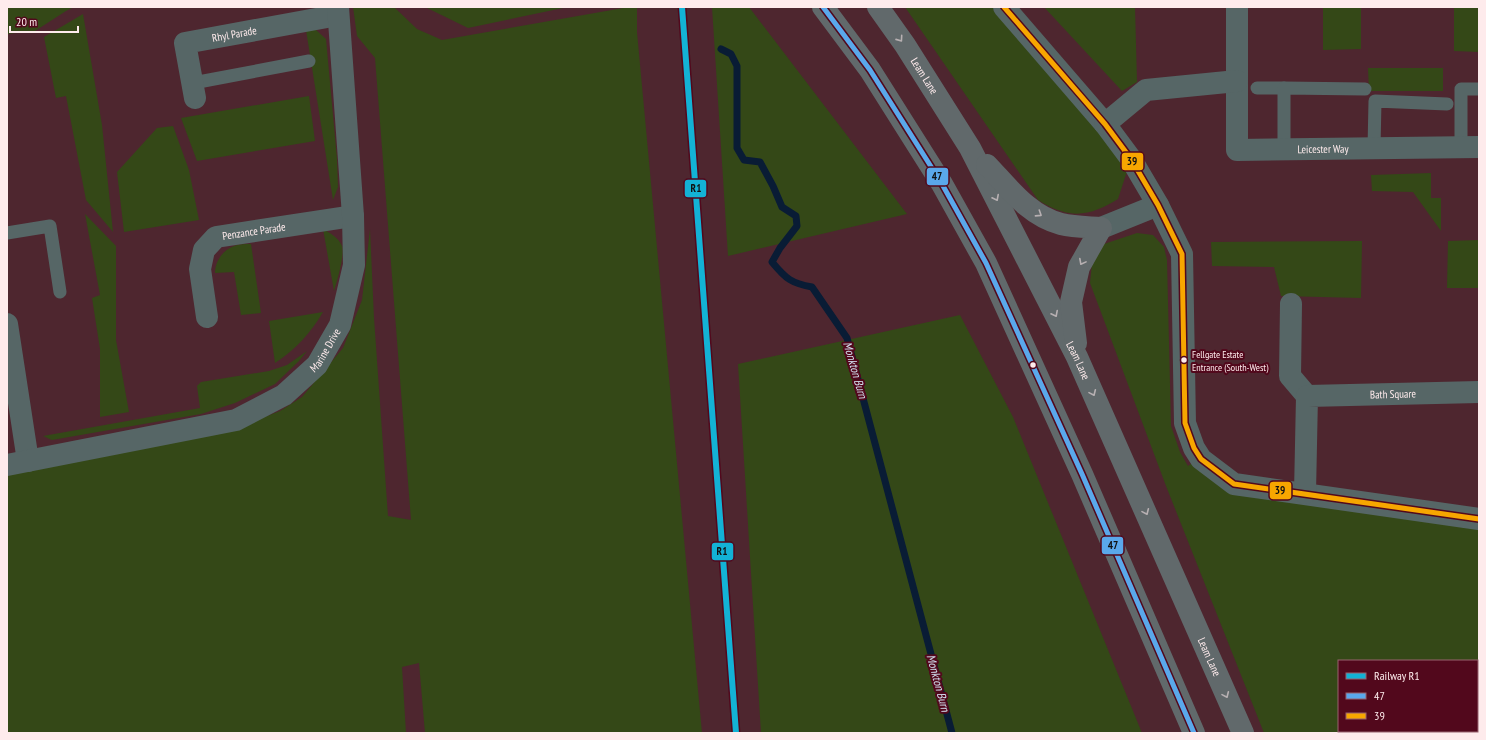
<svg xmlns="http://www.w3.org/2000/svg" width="1486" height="740" font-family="'PT Sans Narrow',sans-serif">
  <rect width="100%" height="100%" fill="#4e262f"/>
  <g fill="#344817" fill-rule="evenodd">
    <path d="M7,7H74L66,11L35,31L7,34Z"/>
    <path d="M353,7H394L417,29L442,40L629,7H637V32L702,733H425L419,663L402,667L406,733H7V475L236,428L280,411L302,397L343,348L362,300L370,229L374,318L388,516L411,520L375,58L357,36Z"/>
    <path d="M425,7H568L468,28Z"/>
    <path d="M712,7H749L907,214L728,256Z"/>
    <path d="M905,7H1004L1131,159L1118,199C1100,210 1082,218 1061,211C1053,209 1045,204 1038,200Z"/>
    <path d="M1044,7H1135L1137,82L1122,91Z"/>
    <path d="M1323,7H1361V49L1323,50Z"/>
    <path d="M1454,7H1479V52L1454,51Z"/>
    <path d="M83,14L102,125L113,232L86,200L66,96L56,98L44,37Z"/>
    <path d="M315,29L326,39L337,159L338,187L333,200L306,30Z"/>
    <path d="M1368,68H1443V91H1369Z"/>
    <path d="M309,96L315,141L197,161L181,118Z"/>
    <path d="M173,126L189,170L199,220L124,232L117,172L157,128Z"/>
    <path d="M1431,173V198H1441V231L1413,192L1372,191L1371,175Z"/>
    <path d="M85,214L116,246V340L129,412L100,417V349L92,298L100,295Z"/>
    <path d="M323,229C330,233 339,238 342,246C345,255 337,281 334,291Z"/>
    <path d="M1137,233L1153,235L1164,247L1167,260L1171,426L1180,452L1188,466L1200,457L1234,484L1479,519V733H1264L1166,486L1090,283L1092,263L1104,244ZM1339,661H1477V731H1339Z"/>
    <path d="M1479,240V288H1447L1448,241Z"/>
    <path d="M1362,241L1361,298L1281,296L1274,267L1212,266L1211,242Z"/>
    <path d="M251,244L261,313L241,315L234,272L215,273C215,261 223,250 234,246C239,244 246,244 251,244Z"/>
    <path d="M323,312C310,334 296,349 275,363L269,321Z"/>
    <path d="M960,315L1013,417L1142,733H761L738,364Z"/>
    <path d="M307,351L299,361L275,384L235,403L201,414L52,440L43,436L200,408L197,386L201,382L269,371L287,365Z"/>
  </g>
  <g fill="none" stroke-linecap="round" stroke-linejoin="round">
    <path stroke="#091c35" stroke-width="7" d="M721,49L731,54L737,66V148L744,160L760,162L773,186L782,207L796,216L797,226L780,248L772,262C786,279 791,283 812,287L847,338L952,733"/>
    <g stroke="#566666" stroke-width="13">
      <path d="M193,83L309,61"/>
      <path d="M1257,88H1284"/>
      <path d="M1461,147V89H1479"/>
      <path d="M1374,148L1375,101L1447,104"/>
      <path d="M1284,150V88L1365,89"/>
      <path d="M7,233L50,226L60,292"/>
    </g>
    <g stroke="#566666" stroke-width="22">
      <path d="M1004,7L1105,124L1131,159L1158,205L1182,254L1185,423L1194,448L1201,459L1234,484L1479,519"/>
      <path id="s1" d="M1237,7V150L1479,147"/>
      <path id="s2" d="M195,98L185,43L338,15"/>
      <path d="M1105,124L1146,90L1237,81"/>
      <path d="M1101,228L1158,205"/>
      <path d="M1291,304L1290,376L1307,396"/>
      <path id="s3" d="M207,317L200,269L204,250L216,237L353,216"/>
      <path d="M7,324L28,461"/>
      <path id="s4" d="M7,465L236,420L284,395L317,365L340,325L354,265L353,216L338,7"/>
      <path id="s5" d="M1305,493L1307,396L1479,392"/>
    </g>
    <g stroke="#61696b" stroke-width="22">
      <path d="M823,7L870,70L942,184L986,263L1082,474L1194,733"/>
      <path id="s6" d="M878,7L905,45L970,148L1077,357L1243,733"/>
      <path d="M987,165C1008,187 1029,216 1061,224C1074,227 1088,227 1101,228L1079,267L1071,302L1076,343"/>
    </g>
    <defs>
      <path id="bus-1" d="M823,7L870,70L942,184L986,263L1082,474L1194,733"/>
      <path id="bus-2" d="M1004,7L1105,124L1131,159L1158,205L1182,254L1185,423L1194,448L1201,459L1234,484L1479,519"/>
    </defs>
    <use href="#bus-1" stroke="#52081c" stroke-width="8"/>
    <use href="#bus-2" stroke="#52081c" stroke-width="8"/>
    <use href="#bus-1" stroke="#5aa8eb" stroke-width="5"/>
    <use href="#bus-2" stroke="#f7a600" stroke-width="5"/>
    <defs>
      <path id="rail-1" d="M682,7L736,733"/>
    </defs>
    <use href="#rail-1" stroke="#52081c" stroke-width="9"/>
    <use href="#rail-1" stroke="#13b2d5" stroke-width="6"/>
  </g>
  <defs><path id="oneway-chevron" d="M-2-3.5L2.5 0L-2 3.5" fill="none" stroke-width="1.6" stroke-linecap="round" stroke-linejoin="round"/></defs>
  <g stroke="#b7b0b2">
    <use href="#oneway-chevron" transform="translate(900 39) rotate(55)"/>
    <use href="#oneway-chevron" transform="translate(996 198) rotate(63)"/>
    <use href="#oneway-chevron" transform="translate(1039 214) rotate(33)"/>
    <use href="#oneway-chevron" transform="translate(1082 262) rotate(118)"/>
    <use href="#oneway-chevron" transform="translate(1055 314) rotate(63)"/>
    <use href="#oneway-chevron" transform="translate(1093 393) rotate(66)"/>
    <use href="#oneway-chevron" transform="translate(1146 512) rotate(66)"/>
    <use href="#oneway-chevron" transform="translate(1226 695) rotate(66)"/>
  </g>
  <g fill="#feebec" stroke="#52081c" stroke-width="1.5">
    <circle cx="1184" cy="360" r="3.5"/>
    <circle cx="1033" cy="365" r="3.5"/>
  </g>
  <g text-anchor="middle" stroke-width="4" stroke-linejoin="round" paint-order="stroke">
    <g font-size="10" fill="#feebec" stroke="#52081c" text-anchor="start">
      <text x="1192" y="358">Fellgate Estate<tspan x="1192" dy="13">Entrance (South-West)</tspan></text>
    </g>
    <g font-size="11" fill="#feebec" stroke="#52081c">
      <text dy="4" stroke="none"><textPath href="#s2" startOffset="106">Rhyl Parade</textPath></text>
      <text dy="4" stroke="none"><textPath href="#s6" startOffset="83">Leam Lane</textPath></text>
      <text dy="4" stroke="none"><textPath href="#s1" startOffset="229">Leicester Way</textPath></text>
      <text dy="4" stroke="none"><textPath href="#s3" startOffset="124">Penzance Parade</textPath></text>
      <text dy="4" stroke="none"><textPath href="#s4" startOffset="349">Marine Drive</textPath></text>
      <text dy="4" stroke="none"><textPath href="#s6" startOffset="407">Leam Lane</textPath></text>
      <text dy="4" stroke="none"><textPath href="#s5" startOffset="183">Bath Square</textPath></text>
      <text dy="4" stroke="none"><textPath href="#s6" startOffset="731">Leam Lane</textPath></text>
    </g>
    <g font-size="12" font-style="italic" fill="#d3e1f1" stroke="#52081c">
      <text transform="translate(855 370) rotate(74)" y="4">Monkton Burn</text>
      <text transform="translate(938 683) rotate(75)" y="4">Monkton Burn</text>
    </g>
  </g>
  <g stroke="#52081c" stroke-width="1.5">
    <rect x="1121" y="152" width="23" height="19" rx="4" fill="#f7a600"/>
    <rect x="926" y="167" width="23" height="19" rx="4" fill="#5aa8eb"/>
    <rect x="684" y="179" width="23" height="19" rx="4" fill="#13b2d5"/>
    <rect x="1269" y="481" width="23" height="19" rx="4" fill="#f7a600"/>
    <rect x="1101" y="536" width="23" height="19" rx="4" fill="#5aa8eb"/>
    <rect x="711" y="542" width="23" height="19" rx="4" fill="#13b2d5"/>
  </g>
  <g font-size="11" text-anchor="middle" font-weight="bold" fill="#111">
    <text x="1132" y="165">39</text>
    <text x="937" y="180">47</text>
    <text x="696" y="192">R1</text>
    <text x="1280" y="494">39</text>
    <text x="1113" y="549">47</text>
    <text x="722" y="555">R1</text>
  </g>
  <rect width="1486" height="740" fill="none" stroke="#feebec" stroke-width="16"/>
  <rect x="1338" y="660" width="140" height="72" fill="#52081c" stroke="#97636f"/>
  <rect x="1346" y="673" width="20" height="6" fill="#13b2d5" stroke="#97636f"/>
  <text x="1374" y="680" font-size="12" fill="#feebec">Railway R1</text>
  <rect x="1346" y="693" width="20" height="6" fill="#5aa8eb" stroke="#97636f"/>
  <text x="1374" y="700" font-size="12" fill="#feebec">47</text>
  <rect x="1346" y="713" width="20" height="6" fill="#f7a600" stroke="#97636f"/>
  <text x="1374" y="720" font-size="12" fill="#feebec">39</text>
  <path d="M10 26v6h68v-6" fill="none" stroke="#feebec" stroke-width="2"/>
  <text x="16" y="26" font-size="12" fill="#feebec" stroke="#52081c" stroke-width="3" paint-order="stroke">20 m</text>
</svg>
